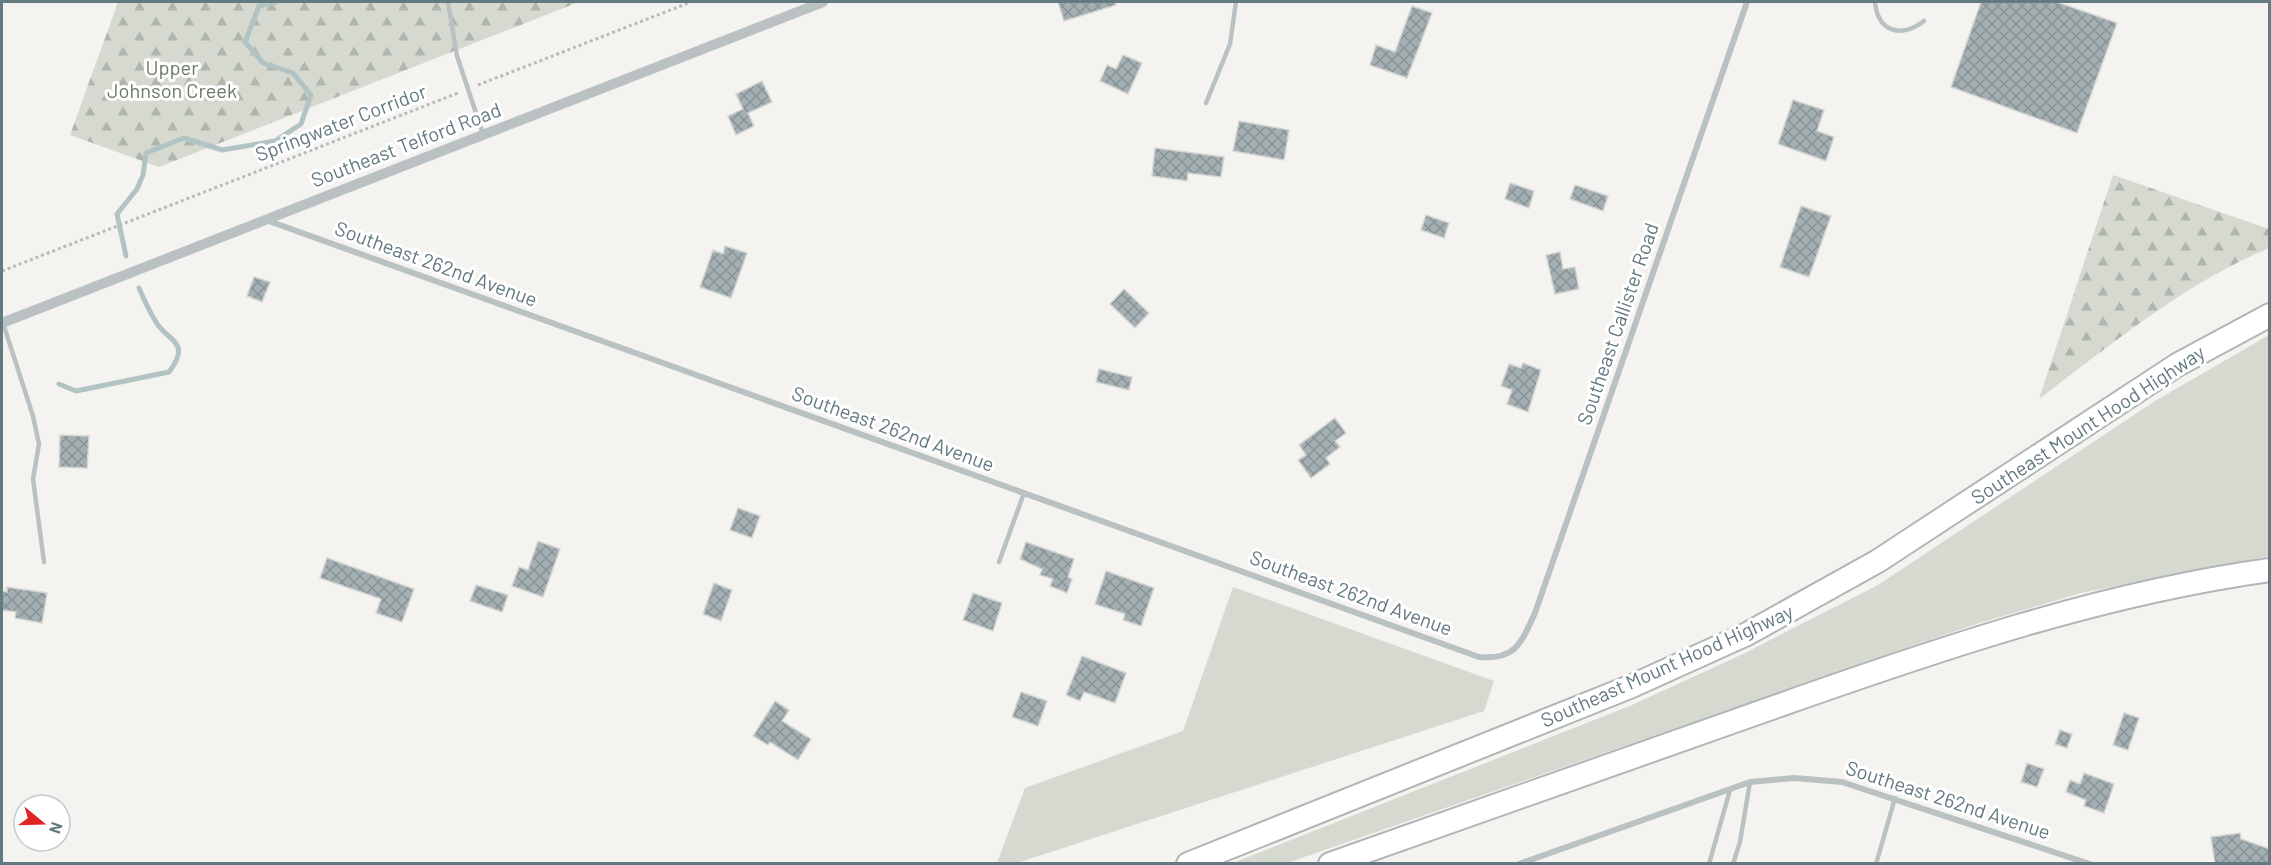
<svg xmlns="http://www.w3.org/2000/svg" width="2271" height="865" font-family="Barlow,sans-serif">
  <defs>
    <pattern id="forest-firs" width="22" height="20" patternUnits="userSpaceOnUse" patternTransform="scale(1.5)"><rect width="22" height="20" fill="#d5d9cf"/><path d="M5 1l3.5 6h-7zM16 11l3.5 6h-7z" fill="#b0b5ad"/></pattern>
    <pattern id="building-cross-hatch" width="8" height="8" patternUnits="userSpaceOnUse" patternTransform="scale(1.5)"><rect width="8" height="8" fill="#a3afb2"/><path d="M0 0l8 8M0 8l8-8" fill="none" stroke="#889396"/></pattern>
  </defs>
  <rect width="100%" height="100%" fill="#f4f3f0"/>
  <g fill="#d5d9cf">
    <path d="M2269,335V556L2081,593L1973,625L1287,863H1233L1632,705L1743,654L1878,585L2155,401Z"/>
    <path d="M1233,587L1494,681L1484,711L1017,863H997L1025,788L1183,731Z"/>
  </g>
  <g fill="url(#forest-firs)">
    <path d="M118,2H579L159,167L70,135Z"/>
    <path d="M2113,175L2269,229V248C2184,284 2113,343 2039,399Z"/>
  </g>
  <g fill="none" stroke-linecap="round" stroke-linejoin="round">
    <g stroke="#b2c3c4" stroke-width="5">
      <path d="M126,256L117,214L137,189L143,175L146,153L184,138L222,150L275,141L301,124L311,95L293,73L263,63L245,42L259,6L276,2"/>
      <path d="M59,384L76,391L169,372C192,341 168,342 156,322C149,311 144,299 139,288"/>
    </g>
  </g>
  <g fill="url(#building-cross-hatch)" stroke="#d5d5d3" stroke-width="1.5">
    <path d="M1058,2H1115L1116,5L1064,21Z"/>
    <path d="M1981,2H2057L2117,23L2077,133L1951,87Z"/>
    <path d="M1412,6L1432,13L1407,78L1370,65L1376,45L1395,52Z"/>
    <path d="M1123,55L1142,63L1128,94L1100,81L1107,65L1116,69Z"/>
    <path d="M762,81L772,102L748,113L754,126L736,135L728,116L743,109L736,94Z"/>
    <path d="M1793,100L1824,110L1817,131L1834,137L1826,161L1778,144Z"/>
    <path d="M1239,121L1289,130L1284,160L1233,151Z"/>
    <path d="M1155,148L1224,157L1221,177L1188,173L1187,181L1152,176Z"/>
    <path d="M1510,183L1534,191L1529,208L1505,199Z"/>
    <path d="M1575,185L1608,196L1603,211L1570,199Z"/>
    <path d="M1801,206L1831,216L1809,277L1780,267Z"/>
    <path d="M1426,215L1449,223L1444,238L1421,230Z"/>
    <path d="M725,246L747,253L731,298L700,287L713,250L723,254Z"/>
    <path d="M1560,252L1563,269L1575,267L1579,289L1555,294L1546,255Z"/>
    <path d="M254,277L270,282L262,302L247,296Z"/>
    <path d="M1124,289L1149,313L1135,328L1110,304Z"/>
    <path d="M1523,363L1541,370L1528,412L1507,404L1512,390L1501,386L1509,364L1521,368Z"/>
    <path d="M1099,369L1132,377L1129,390L1096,382Z"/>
    <path d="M1335,418L1346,433L1335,441L1340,447L1326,458L1330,464L1311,478L1298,460L1306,455L1299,445Z"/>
    <path d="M60,435L89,436L87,468L59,467Z"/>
    <path d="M738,508L760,516L752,538L730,530Z"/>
    <path d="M538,541L560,549L543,597L512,586L519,567L528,570Z"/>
    <path d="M1026,542L1074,559L1068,577L1072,579L1067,593L1050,586L1053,579L1040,575L1042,569L1020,559Z"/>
    <path d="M327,558L414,589L402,622L376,613L381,599L320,578Z"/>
    <path d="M1106,571L1154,588L1141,626L1123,620L1125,614L1095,604Z"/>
    <path d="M714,583L732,590L721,621L703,614Z"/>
    <path d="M476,585L508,595L502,612L470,601Z"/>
    <path d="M7,587L47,593L42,623L15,618L16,612L2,610V591L7,592Z"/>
    <path d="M973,593L1002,603L993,631L963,620Z"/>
    <path d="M1082,656L1126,673L1115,703L1084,692L1080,701L1066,695Z"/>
    <path d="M1021,692L1047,701L1038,726L1012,717Z"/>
    <path d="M775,701L789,710L782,721L811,739L798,760L770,742L768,745L753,736Z"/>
    <path d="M2124,713L2139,718L2128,750L2113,745Z"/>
    <path d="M2060,730L2072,734L2067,748L2055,744Z"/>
    <path d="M2027,763L2044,769L2037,787L2021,782Z"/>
    <path d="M2084,773L2114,784L2104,813L2084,806L2086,800L2066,792L2070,780L2080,784Z"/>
    <path d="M2240,833L2241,839L2270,849V864H2215L2211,837Z"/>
  </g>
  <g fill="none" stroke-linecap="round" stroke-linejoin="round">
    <defs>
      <g id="trunk">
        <path d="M1188,864L1632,686L1747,634L1878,561L2177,365L2270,315"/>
        <path d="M1330,864C1482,811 1632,756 1783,704C1942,648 2103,593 2270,570"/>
      </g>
    </defs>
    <use href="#trunk" stroke="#b0b5b7" stroke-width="26"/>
    <g stroke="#b7bbbc" stroke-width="3" stroke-dasharray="3 3" stroke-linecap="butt">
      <path d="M478,85L691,2"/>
      <path d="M2,271L458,93"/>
    </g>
    <g stroke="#bac1c3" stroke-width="4.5">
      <path d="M448,2L457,56L483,134"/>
      <path d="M1875,2C1878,33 1902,38 1924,21"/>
      <path d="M1206,103L1230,44L1236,2"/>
      <path d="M3,323L33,416L39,444L33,479L44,562"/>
      <path d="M999,562L1024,493"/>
      <path d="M1709,864L1730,790"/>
      <path d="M1733,864L1740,842L1750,782"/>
      <path d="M1876,864L1895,798"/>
    </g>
    <g stroke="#bac1c3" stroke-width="6">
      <path d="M266,220L1479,657C1516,660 1521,643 1535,613L1747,2"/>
      <path d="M1519,864L1750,782L1794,778L1842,782L2090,864"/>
    </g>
    <path stroke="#bac1c3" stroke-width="10" d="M2,323L823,2"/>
    <use href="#trunk" stroke="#fff" stroke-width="22"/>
  </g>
  <g text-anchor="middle" stroke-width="6" stroke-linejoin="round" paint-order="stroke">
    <g font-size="20" fill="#6b7862" stroke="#fff">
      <text x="172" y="75">Upper<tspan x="172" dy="23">Johnson Creek</tspan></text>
    </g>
    <g font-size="20" fill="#637a81" stroke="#fff">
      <text transform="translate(341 123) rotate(-21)" y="7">Springwater Corridor</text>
      <text transform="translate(406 145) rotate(-21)" y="7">Southeast Telford Road</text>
      <text transform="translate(436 264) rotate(20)" y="7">Southeast 262nd Avenue</text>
      <text transform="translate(1618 324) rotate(-71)" y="7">Southeast Callister Road</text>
      <text transform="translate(2088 425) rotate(-33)" y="7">Southeast Mount Hood Highway</text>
      <text transform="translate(893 429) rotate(20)" y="7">Southeast 262nd Avenue</text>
      <text transform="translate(1351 593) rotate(20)" y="7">Southeast 262nd Avenue</text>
      <text transform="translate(1667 666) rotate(-24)" y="7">Southeast Mount Hood Highway</text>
      <text transform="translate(1948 800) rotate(18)" y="7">Southeast 262nd Avenue</text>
    </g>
  </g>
  <rect width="2271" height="865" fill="none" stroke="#637a81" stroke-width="6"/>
  <g transform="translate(42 823) rotate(109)"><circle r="28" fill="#ffffff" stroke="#c1cacd" stroke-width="1.5"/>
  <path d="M0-4.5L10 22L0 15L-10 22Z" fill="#e02624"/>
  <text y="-9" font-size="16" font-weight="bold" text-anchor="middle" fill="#637a81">N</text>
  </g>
</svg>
